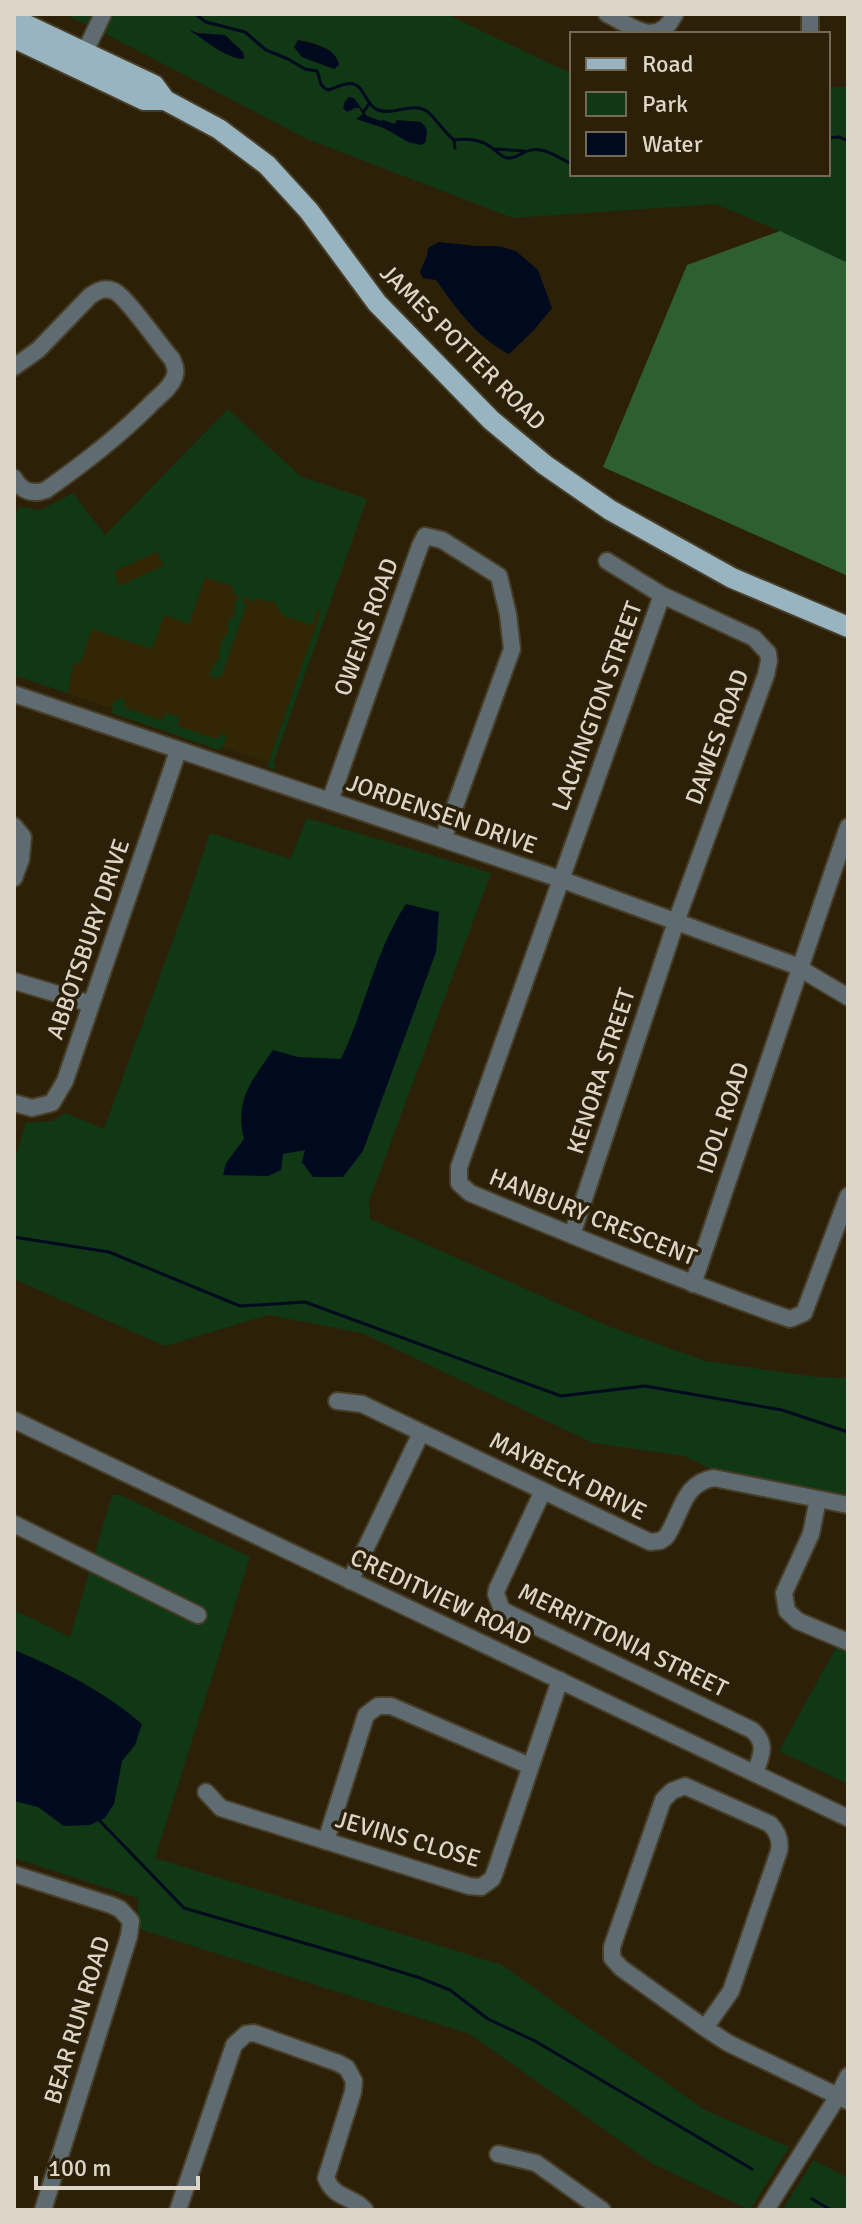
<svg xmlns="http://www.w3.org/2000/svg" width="862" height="2224" font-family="Signika,sans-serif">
  <rect width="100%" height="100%" fill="#2c2108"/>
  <path fill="#332604" d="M228,409L300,476L367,499L273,764L67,693L105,536Z"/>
  <g fill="#103814" fill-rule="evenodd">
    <path d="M64,14H446L572,74V174H828V88L848,86V263L780,231L715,204L513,218L307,139L104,33ZM194,32L225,35L245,55L244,59L218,50ZM299,40L312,42L331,51L334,69L302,57L297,43ZM349,97C358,103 361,111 367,115C372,119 392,125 398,124C411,123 423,113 428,136C411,147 401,135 385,129C376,126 368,122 359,120L363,115L359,108L343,104Z"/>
    <path d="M228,409L300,476L367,499L273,764L276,766L275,770L267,767L321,611L317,610L312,625L284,616L272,600L268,602L256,598L254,602L244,597L243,602L247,603L223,673L218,678L209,676L215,662H217L220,655L218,653L224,635L226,636L229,629L227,627L230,617L233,618L235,611L233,610L238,595L232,592L234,587L205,577L189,624L164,615L152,649L92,629L80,664L74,662L67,693L14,675V517L19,507L41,510L73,493L105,535ZM157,552L163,566L119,586L114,571Z"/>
    <path d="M120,698L125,699L124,707L161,720L166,713L179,717L178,726L217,739L221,732L226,737L224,745L219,750L112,713L113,703Z"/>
    <path d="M307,818L491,873L369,1201L370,1219L608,1326L705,1361L816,1377L848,1378V1498L713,1470L685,1456L593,1443L362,1333L268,1315L165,1346L14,1279V1161L26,1123L53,1121L65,1113L104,1129L188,899L210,833L290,859Z"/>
    <path d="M112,1495H120L250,1557L155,1858L502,1965L703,2109L789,2147L750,2210L653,2164L470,2034L137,1928L138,1898L14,1858V1610L70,1637Z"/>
    <path d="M837,1646L848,1650V1784L779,1751Z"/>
    <path d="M814,2160L848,2178V2210H782Z"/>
  </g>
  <path fill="#2e5f32" d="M780,231L848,263V576L603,467L687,265Z"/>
  <g fill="#000a1f">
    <path d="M188,29L197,33L225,35L243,52L244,59C227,59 204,40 188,29Z"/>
    <path d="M298,40C314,44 336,47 339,65L334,69L302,57L294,47Z"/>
    <path d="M349,97L354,98L367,116L381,121L383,120L395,124L397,120L421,122C431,132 425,133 426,142L421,145L408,142L384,128L356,119L363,114L359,108H355L347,112L343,108L345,101Z"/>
    <path d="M439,242L476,246H499L516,251L538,270L552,308L534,330L509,354C476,337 457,309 436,280L423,278L420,272L427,256L428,248Z"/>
    <path d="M406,904L439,912L436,952L363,1151L343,1177H313L302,1162L305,1150L283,1154L281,1170L268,1176L223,1175L226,1163L244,1139C234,1100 252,1081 273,1050L298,1057L341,1059C365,1009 375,951 406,904Z"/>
    <path d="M14,1650C59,1668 105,1692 142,1724L135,1745L122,1761L114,1804L105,1818L90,1825L64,1826L38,1807L14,1801Z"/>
  </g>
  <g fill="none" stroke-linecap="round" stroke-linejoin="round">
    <g stroke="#000a1f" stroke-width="3">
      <path d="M195,14L206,22L245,32L266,50L288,59L305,69L317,71C321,79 318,86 328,90C334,89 339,85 346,84C365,80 363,104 378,110C394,116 413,101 428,112C437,120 444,132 454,140C468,138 480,139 491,147C497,151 500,156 507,158C515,159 518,155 525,152C542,144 558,158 572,164"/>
      <path d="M364,111L369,104"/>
      <path d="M828,138L839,137L848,141"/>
      <path d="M454,140L455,148"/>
      <path d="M493,149L525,151"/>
      <path d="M14,1237L109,1252L240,1306L305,1302L561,1396L645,1386L782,1410L848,1432"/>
      <path d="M99,1820L184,1908L369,1962L420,1978L450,1990L488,2019L535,2041L752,2169"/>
      <path d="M812,2199L831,2210"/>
    </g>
    <defs>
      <g id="minor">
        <path d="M607,14C634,27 657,49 675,14"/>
        <path d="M810,14V34"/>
        <path d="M81,60L103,14"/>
        <path d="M14,367L38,350L90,296C97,291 104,287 114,291C127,297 160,346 172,359C175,366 177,371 174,378C170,389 157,397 149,406C117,438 83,464 46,490C32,495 21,491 14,478"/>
        <path d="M662,595L459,1167V1183L470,1193C576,1237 682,1281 790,1319L804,1313L848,1196"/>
        <path d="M14,694L560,879L794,965L848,997"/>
        <path d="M330,801L420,546L425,536L442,540L499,576L508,614L512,649L443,839"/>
        <path d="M14,826L23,837L21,859L14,878"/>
        <path d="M14,981L91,1004"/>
        <path d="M14,1103L32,1108L52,1103L65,1081L178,751"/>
        <path d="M572,1235L676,922L766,675L769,661L768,653L754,638L662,595L607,561"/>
        <path d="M693,1284L848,827"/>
        <path d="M337,1401L362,1404L650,1542L660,1541L666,1537C682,1514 682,1483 714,1478L848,1505"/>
        <path d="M14,1420L848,1818"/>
        <path d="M543,1491L497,1589L496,1594L502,1610L752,1730C768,1744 761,1756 755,1773"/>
        <path d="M818,1499L811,1534L784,1593L787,1611L798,1621L848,1642"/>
        <path d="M14,1524L198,1615"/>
        <path d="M350,1581L421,1433"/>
        <path d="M206,1792L221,1808L469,1886L481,1887L492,1879L495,1872L560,1680"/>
        <path d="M326,1841L366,1715L378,1706H391L530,1766"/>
        <path d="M14,1874L111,1905L120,1909L131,1921L129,1936L43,2210"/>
        <path d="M705,2028L731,1991L779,1851C781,1840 778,1832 770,1824L685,1786L672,1791L663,1800L612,1947V1958L621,1968L705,2028L728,2043L848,2101"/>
        <path d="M498,2154L536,2163L602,2210"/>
        <path d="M178,2210L234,2045L246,2034L254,2033L338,2063L347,2068L354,2081L353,2092L326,2178C335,2200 352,2195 365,2210"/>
        <path d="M766,2210L838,2096L848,2076"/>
      </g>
      <g id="major">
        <path d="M14,19L154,85L165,100L219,129L267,165L309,211L377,303L491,420L545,465L610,510L732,578L848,627"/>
        <path d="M14,38L144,100H165"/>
      </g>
    </defs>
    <use href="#minor" stroke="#483e27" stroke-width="20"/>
    <use href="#major" stroke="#483e27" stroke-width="24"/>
    <use href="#minor" stroke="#5e6b71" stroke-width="16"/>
    <use href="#major" stroke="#98b4c1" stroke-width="20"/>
  </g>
  <g text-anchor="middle" stroke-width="7" stroke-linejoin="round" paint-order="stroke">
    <g font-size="24" fill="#ddd6c8" stroke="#2c2108">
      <text transform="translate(463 347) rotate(45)" y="8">JAMES POTTER ROAD</text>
      <text transform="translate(366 627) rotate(-70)" y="8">OWENS ROAD</text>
      <text transform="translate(597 706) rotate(-70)" y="8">LACKINGTON STREET</text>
      <text transform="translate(717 737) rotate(-70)" y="8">DAWES ROAD</text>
      <text transform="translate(442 814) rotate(19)" y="8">JORDENSEN DRIVE</text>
      <text transform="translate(88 939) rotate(-71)" y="8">ABBOTSBURY DRIVE</text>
      <text transform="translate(601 1071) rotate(-72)" y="8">KENORA STREET</text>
      <text transform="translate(723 1118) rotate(-71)" y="8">IDOL ROAD</text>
      <text transform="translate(593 1217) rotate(22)" y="8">HANBURY CRESCENT</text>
      <text transform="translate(568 1476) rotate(26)" y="8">MAYBECK DRIVE</text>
      <text transform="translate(441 1597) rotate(25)" y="8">CREDITVIEW ROAD</text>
      <text transform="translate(623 1640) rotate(26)" y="8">MERRITTONIA STREET</text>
      <text transform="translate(408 1839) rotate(16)" y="8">JEVINS CLOSE</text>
      <text transform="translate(77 2020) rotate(-73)" y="8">BEAR RUN ROAD</text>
    </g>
  </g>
  <rect width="862" height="2224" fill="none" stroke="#ddd6c8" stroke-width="32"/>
  <rect x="570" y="32" width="260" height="144" fill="#2c2108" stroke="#736955" stroke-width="2"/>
  <rect x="586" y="58" width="40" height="12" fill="#98b4c1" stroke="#736955" stroke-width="2"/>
  <text x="642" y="72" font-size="24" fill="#ddd6c8">Road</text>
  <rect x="586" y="92" width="40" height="24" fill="#103814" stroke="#736955" stroke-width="2"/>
  <text x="642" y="112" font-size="24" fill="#ddd6c8">Park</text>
  <rect x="586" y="132" width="40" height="24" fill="#000a1f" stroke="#736955" stroke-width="2"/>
  <text x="642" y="152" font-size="24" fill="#ddd6c8">Water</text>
  <path d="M36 2176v12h162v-12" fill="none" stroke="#ddd6c8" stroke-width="4"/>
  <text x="48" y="2176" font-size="24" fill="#ddd6c8" stroke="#2c2108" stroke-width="6" paint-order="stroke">100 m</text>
</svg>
